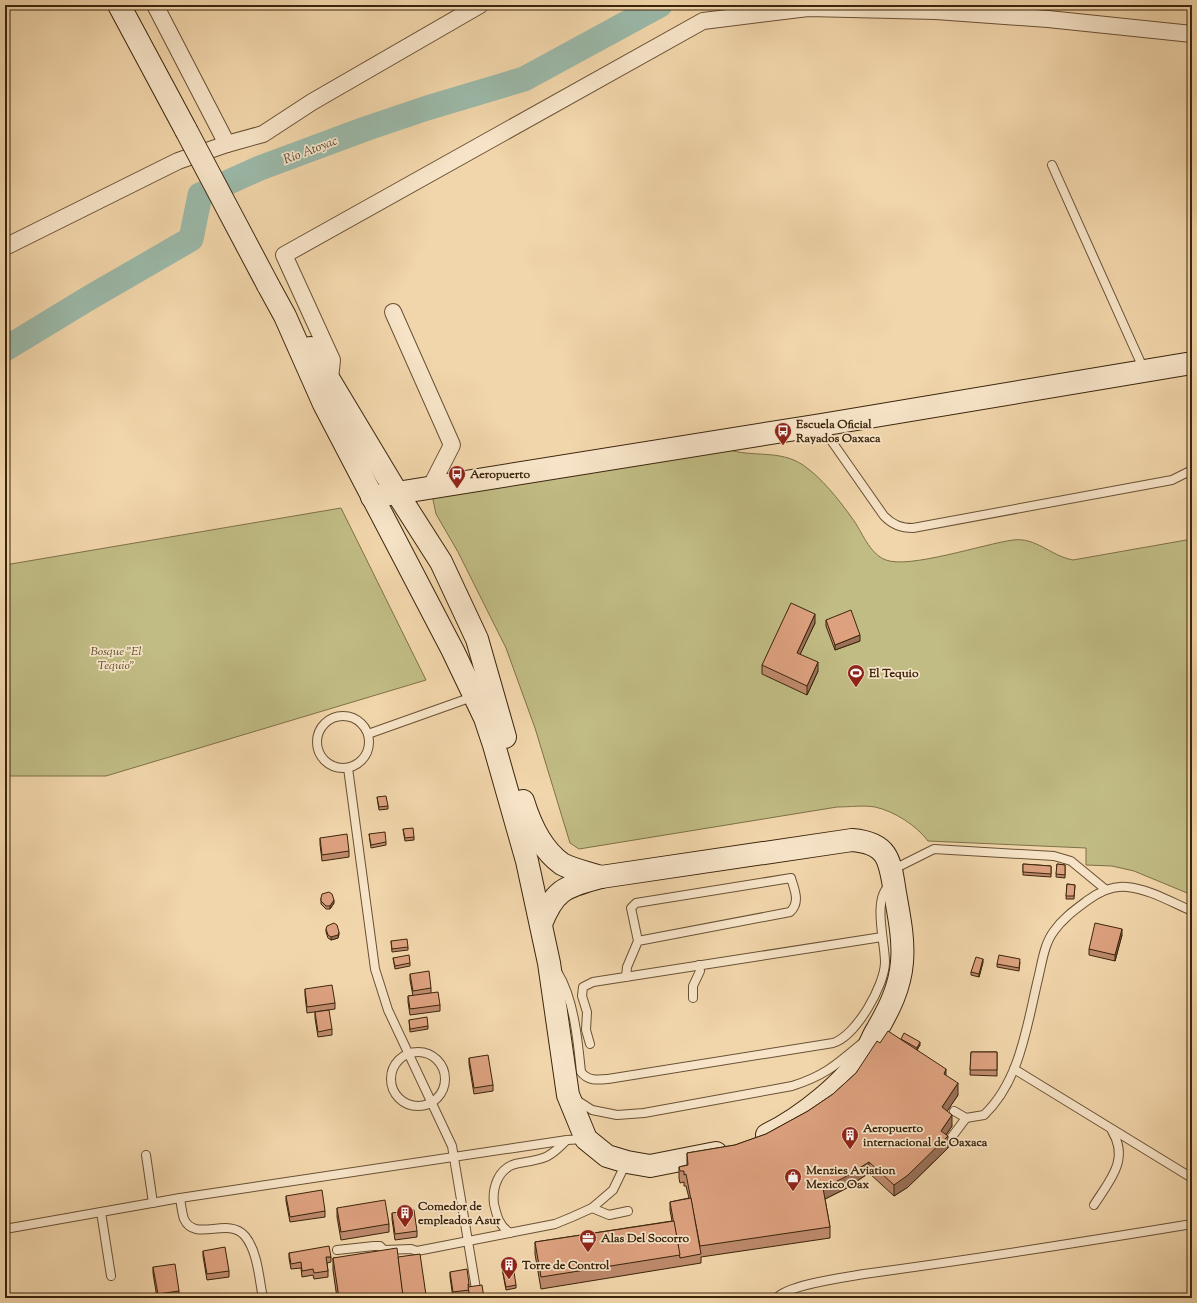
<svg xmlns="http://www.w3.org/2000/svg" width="1197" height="1303" font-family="'Sorts Mill Goudy',serif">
  <rect width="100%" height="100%" fill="#f2d6ab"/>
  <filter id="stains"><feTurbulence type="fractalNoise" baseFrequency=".005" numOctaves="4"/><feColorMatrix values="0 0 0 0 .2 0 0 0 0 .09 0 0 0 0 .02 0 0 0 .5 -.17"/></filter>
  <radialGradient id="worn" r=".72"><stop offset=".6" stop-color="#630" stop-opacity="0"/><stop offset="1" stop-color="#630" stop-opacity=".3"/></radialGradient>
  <g fill="#c1bc84" stroke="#7e7048">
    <path d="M727,449C752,458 779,449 803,465C822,478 839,500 852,518C862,531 869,554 886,560C909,569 984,544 1013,540C1036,537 1051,556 1073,560L1192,539V895L1134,871L1112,866L1086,865V848L928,841C917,826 894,811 875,807C863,805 850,807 837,807L579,849L570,843L535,728L506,648L458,552L436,514L432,495Z"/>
    <path d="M341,508L426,680L106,776H5V565Z"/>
  </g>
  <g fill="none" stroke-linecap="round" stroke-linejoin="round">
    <path stroke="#9bb9a9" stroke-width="25" d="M5,349L89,298L191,239L200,195L260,168L365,129L427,108L524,79L660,5"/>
    <defs>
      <g id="lane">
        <path d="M1052,165L1144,370"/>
        <path d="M821,426L884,516C893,525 901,528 913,528L1172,480L1192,470"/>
        <circle cx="343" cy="742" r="26"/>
        <path d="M368,734L475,696"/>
        <path d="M348,768L375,969L388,1010L452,1146L476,1289"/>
        <path d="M892,870L934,849L1054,856L1071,861L1105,889"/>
        <path d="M558,973C574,999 578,1042 581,1072C588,1081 597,1080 608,1079L833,1043C856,1036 885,985 885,962C885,942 872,898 890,885"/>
        <path d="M626,977L627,967L638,941L631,908L636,903L791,878C794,889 801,902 790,912L638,941"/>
        <path d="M693,998V986L700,971L699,965"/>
        <path d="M590,1044L586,1030L587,1012L582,996L583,987L593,982L882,937"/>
        <circle cx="418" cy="1079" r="27"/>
        <path d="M1014,1069L1192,1178"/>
        <path d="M575,1099L592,1110L617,1115L644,1113L792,1086C824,1076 836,1065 861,1044"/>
        <path d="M954,1111L966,1118"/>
        <path d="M951,1138L966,1118L984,1115C1020,1081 1027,1025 1038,979C1042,963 1044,944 1054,931C1063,918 1076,909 1088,900C1099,892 1112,885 1127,887C1149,889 1171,902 1192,911"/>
        <path d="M146,1155L153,1203"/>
        <path d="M180,1198C181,1204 182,1213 184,1219C195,1243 228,1216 245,1236C258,1252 259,1279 263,1298"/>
        <path d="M1094,1205C1109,1181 1130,1160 1112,1131"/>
        <path d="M592,1208L609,1215L628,1211"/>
        <path d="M101,1212L111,1276"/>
        <path d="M5,1229L180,1198L567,1140L585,1139"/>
        <path d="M510,1233C499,1225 497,1217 494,1204C492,1188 498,1169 515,1164C524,1162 534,1161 543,1158C553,1155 559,1147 567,1140"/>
        <path d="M337,1250L374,1246H380L384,1250L411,1249L417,1251L555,1224L572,1217L592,1208L613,1190L626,1163"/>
        <path d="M777,1298C786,1285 847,1277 864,1274C974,1259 1083,1242 1192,1224"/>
      </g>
      <g id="street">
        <path d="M155,5L227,144"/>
        <path d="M5,247L178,161L227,144L263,134L312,102L480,5"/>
        <path d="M393,312L452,445L430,488"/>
        <path d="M330,379L332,360L284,255L703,21L808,8L936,11L1048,19L1192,34"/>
      </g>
      <g id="secondary">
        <path d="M119,5L186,130"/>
        <path d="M268,285L285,316L324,404L453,651L485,718L494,745L527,861L549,963L568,1095L586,1139L607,1156L627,1162L650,1166L716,1153"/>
        <path d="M310,348L397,493L441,562L477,639L505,737"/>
        <path d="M372,497L821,425L1192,363"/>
        <path d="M523,801C530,824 541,849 562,864C573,870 589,873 601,877"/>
        <path d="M541,924C555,888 566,887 601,877L852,840C889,843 890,861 895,893C899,916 904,939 902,962C900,988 889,1009 877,1030C873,1036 871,1043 867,1049C847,1082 802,1118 767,1135"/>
      </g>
    </defs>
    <use href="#lane" stroke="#695134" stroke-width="10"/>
    <use href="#street" stroke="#695134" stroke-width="18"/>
    <use href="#secondary" stroke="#3b250c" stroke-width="24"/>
    <use href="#lane" stroke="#f7e4c8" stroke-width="8"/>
    <use href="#street" stroke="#f7e4c8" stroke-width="16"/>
    <use href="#secondary" stroke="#f7e4c8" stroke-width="22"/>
    <defs>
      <path id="secondary-bridge" d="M186,130L268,285"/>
    </defs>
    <use href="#secondary-bridge" stroke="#3b250c" stroke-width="24" stroke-linecap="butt"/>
    <use href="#secondary-bridge" stroke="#f7e4c8" stroke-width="22"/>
  </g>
  <g fill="#be8a6d" stroke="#3b250c">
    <path d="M826,620L860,641L835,650L826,626Z"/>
    <path d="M815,623L800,654L818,671L807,695L762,674V665Z"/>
    <path d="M377,797L388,806V809L379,810Z"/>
    <path d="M403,829L414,837V840L405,841Z"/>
    <path d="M369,834L386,842V845L371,848Z"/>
    <path d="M320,838L349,851V857L322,861L320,844Z"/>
    <path d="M1023,864L1051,866V877L1023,875Z"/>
    <path d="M1057,864L1065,865V878L1056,877Z"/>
    <path d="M1067,884L1075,885L1074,899H1066Z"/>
    <path d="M321,898L334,903L330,909H326L321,904Z"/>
    <path d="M326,929L339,934L338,938L331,940L328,938L326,932Z"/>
    <path d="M1122,935L1115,961L1089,955V949Z"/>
    <path d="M391,941L408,947V950L392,952Z"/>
    <path d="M393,958L410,963V966L395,969Z"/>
    <path d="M983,962L979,977L971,975V972Z"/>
    <path d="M1020,962L1019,971L997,967V964Z"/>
    <path d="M410,974L431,988V993L440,1005V1011L410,1015L408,1002V996H413L410,980Z"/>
    <path d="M305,989L335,1003V1009L307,1013L305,995Z"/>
    <path d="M315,1012L332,1029V1035L318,1037L315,1018Z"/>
    <path d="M409,1020L428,1026V1029L410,1032Z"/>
    <path d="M901,1039L920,1045L917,1050L946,1076L958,1095L947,1111L952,1126L946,1135L948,1148L908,1187L894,1196L869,1173L845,1189L825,1199L830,1227V1238L701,1257V1263L541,1289L535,1254V1242L672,1221L670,1210V1202L689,1198L686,1186H684V1182L680,1183L679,1178V1167L687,1165V1153L735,1145L766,1134L808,1111L833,1094L856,1073L880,1043L901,1040Z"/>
    <path d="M971,1052H997V1076L970,1075Z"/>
    <path d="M469,1058L493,1085V1091L474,1094L469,1064Z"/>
    <path d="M286,1196L325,1211V1217L290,1222L286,1201Z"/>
    <path d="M337,1208L389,1224V1232L341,1240L337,1217Z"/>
    <path d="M392,1213L417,1231V1237L395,1240L392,1219Z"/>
    <path d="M203,1251L229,1271V1277L207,1280L203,1256Z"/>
    <path d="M289,1253L331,1257V1262L327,1263L328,1271V1277L314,1279L313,1275L302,1277L301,1268L291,1269L289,1258Z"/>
    <path d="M398,1257L426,1295V1298H337L333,1270V1258Z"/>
    <path d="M153,1267L179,1291V1297L171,1298H157L153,1273Z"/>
    <path d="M502,1268L516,1285V1288L506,1290Z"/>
    <path d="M450,1272L469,1284V1287L484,1298H469V1295L453,1298L450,1277Z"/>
  </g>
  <g fill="#9b7159" stroke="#3b250c">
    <path d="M815,614V623L797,661V653Z"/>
    <path d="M860,635V641L835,650V645Z"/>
    <path d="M818,662V671L807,695V686Z"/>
    <path d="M334,900V903L330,909V906Z"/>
    <path d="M1122,929V935L1115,961V955Z"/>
    <path d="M339,932V934L338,938L331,940V937Z"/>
    <path d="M983,959V962L979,977V974Z"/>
    <path d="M920,1042V1045L917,1050V1048Z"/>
    <path d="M946,1069V1081L944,1074Z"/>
    <path d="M958,1083V1095L942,1119V1107Z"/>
    <path d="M952,1115V1126L941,1142V1131Z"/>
    <path d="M948,1136V1148L908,1187L894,1196V1185Z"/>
    <path d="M869,1162V1173L845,1189L823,1200V1188Z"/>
  </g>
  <g fill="#dda17f" stroke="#3b250c">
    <path d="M791,603L815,614L797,653L818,662L807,686L762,665Z"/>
    <path d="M851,610L860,635L835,645L826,620Z"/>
    <path d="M386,796L388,806L379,807L377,797Z"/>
    <path d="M413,828L414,837L405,838L403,829Z"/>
    <path d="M385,832L386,842L371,845L369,834Z"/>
    <path d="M347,834L349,851L322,855L320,838Z"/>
    <path d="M1023,864L1051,866V874L1023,872Z"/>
    <path d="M1057,864L1065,865V875L1056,874Z"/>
    <path d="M1067,884L1075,885L1074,896H1066Z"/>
    <path d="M329,892L332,894L334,900L330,906H326L321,901V898L322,894Z"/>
    <path d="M334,923L337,925L339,932L338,935L331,937L328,935L326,929L327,926Z"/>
    <path d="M1095,923L1122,929L1115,955L1089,949Z"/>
    <path d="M407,939L408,947L392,949L391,941Z"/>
    <path d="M409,955L410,963L395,966L393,958Z"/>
    <path d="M999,955L1020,959L1019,968L997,964Z"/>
    <path d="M976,957L983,959L979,974L971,972Z"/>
    <path d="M429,971L431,988L413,991L410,974Z"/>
    <path d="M332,985L335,1003L307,1007L305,989Z"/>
    <path d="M438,992L440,1005L410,1009L408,996Z"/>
    <path d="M329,1010L332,1029L318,1032L315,1012Z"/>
    <path d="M427,1017L428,1026L410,1029L409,1020Z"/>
    <path d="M888,1031L946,1069L944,1074L958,1083L942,1107L952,1115L941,1131L948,1136L908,1175L894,1185L869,1162L845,1177L823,1188L830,1227L700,1246L686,1174L684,1175V1171H680L679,1167L688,1165L687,1153L735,1145L766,1134L808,1111L833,1094L856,1073L877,1041L880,1043Z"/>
    <path d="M904,1033L920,1042L917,1048L901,1039Z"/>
    <path d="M971,1052H997V1070H970Z"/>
    <path d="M488,1055L493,1085L474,1088L469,1058Z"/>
    <path d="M322,1190L325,1211L290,1217L286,1196Z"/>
    <path d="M691,1198L701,1254L680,1258L670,1202Z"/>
    <path d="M385,1200L389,1224L341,1232L337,1208Z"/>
    <path d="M414,1210L417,1231L395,1234L392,1213Z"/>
    <path d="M674,1221L680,1255L541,1277L535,1242Z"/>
    <path d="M329,1246L331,1257H326L328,1271L314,1273L313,1269L302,1271L301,1262L291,1264L289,1253Z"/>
    <path d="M225,1247L229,1271L207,1274L203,1251Z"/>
    <path d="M397,1248L403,1293L376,1298H339L333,1258Z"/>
    <path d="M420,1254L426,1295L406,1298L403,1296L398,1257Z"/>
    <path d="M175,1264L179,1291L158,1294L153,1267Z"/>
    <path d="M513,1266L516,1285L506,1287L502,1268Z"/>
    <path d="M467,1269L469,1284H468L469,1290L453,1292L450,1272Z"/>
    <path d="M482,1285L484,1298H470L468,1287Z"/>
  </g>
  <defs>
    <symbol id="bus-pin" viewBox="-11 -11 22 30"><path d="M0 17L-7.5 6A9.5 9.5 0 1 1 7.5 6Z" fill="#8f2418" stroke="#f7e4c8"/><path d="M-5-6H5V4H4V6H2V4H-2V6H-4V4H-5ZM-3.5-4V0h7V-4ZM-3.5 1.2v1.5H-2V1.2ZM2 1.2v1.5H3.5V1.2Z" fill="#fff"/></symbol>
    <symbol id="stadium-pin" viewBox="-11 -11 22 30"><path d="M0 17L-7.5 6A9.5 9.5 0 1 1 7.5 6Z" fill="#8f2418" stroke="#f7e4c8"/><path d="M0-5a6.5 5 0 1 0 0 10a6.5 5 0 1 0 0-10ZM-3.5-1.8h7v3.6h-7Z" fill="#fff"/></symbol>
    <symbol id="building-pin" viewBox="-11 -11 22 30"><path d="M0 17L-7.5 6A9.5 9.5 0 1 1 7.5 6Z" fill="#8f2418" stroke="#f7e4c8"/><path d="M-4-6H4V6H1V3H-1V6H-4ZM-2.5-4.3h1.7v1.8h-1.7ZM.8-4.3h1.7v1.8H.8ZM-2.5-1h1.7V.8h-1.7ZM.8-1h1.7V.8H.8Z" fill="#fff"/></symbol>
    <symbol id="shop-pin" viewBox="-11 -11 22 30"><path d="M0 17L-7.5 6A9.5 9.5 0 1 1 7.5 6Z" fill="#8f2418" stroke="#f7e4c8"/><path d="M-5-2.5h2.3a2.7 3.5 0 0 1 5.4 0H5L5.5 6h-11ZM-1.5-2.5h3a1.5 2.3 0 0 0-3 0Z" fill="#fff"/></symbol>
    <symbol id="office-pin" viewBox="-11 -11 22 30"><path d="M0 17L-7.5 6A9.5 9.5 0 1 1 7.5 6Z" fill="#8f2418" stroke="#f7e4c8"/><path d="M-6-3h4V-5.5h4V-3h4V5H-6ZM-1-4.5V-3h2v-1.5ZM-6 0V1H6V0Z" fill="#fff"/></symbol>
  </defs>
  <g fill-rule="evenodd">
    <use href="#bus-pin" x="773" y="421" width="20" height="27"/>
    <use href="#bus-pin" x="447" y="464" width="20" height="27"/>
    <use href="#stadium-pin" x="846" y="663" width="20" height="27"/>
    <use href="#building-pin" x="840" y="1125" width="20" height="27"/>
    <use href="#shop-pin" x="783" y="1167" width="20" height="27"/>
    <use href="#building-pin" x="395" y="1203" width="20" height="27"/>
    <use href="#office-pin" x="578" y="1228" width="20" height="27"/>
    <use href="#building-pin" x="499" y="1255" width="20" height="27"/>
  </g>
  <g text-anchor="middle" stroke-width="3.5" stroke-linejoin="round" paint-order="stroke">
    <g font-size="12" font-weight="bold" fill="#3b250c" stroke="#f7e4c8" text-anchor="start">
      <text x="796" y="428">Escuela Oficial<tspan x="796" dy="14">Rayados Oaxaca</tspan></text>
      <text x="470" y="478">Aeropuerto</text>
      <text x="869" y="677">El Tequio</text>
      <text x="863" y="1132">Aeropuerto<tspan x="863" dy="14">internacional de Oaxaca</tspan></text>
      <text x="806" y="1174">Menzies Aviation<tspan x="806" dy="14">Mexico Oax</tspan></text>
      <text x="418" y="1210">Comedor de<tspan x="418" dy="14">empleados Asur</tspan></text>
      <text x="601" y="1242">Alas Del Socorro</text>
      <text x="522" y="1269">Torre de Control</text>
    </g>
    <g font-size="12" font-style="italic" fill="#5c4b2a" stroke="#f7e4c8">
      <text x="116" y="655">Bosque "El<tspan x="116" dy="14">Tequio"</tspan></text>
    </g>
    <g font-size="13" font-style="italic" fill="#534a33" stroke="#f7e4c8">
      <text transform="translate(310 149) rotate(-21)" y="5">Río Atoyac</text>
    </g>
  </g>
  <rect width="1197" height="1303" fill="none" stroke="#f2d6ab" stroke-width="20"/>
  <rect x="6" y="6" width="1185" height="1291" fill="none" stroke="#3b250c" stroke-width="2"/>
  <rect x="10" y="10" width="1177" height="1283" fill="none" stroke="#3b250c"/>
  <rect width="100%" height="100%" filter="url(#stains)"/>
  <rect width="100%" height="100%" fill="url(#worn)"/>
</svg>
